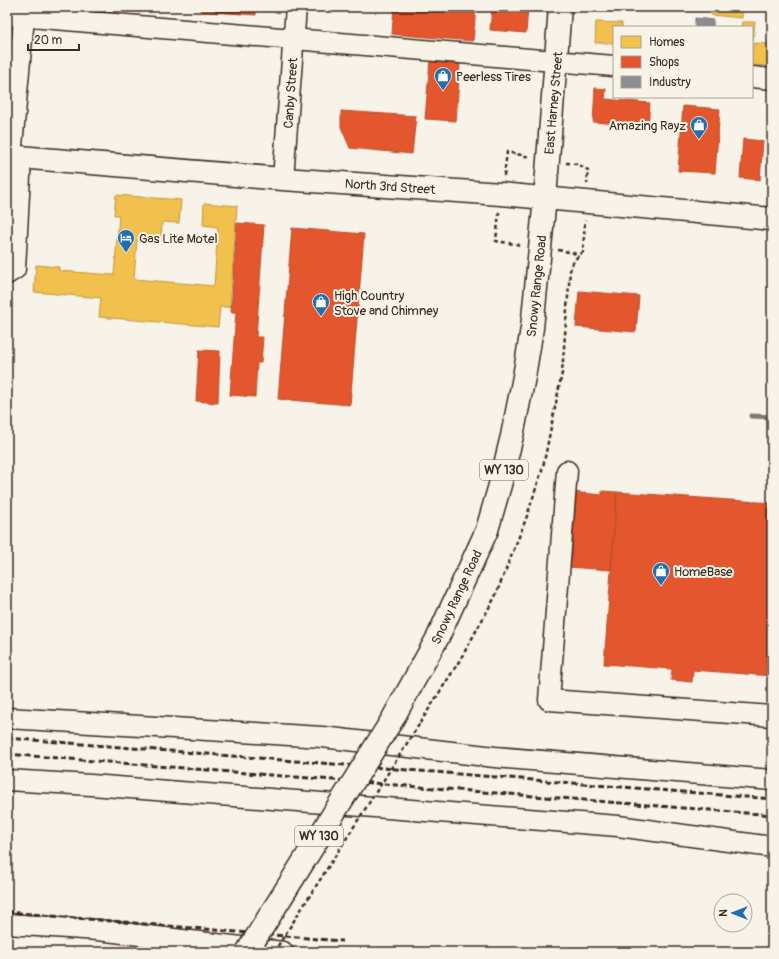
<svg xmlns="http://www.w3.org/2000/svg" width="779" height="959" font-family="Pangolin,sans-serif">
  <rect width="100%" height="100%" fill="#f7f3e8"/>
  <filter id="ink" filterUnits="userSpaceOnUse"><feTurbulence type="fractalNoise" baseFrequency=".025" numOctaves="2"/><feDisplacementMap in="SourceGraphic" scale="8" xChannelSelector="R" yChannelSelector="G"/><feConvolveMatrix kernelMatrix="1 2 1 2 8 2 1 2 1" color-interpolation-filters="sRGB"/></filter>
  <g filter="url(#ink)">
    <g fill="#f2c14e" stroke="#bb9440">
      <path d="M711,7H743L742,18L711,15Z"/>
      <path d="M596,22L622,23V27H614V43H595Z"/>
      <path d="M742,22H755L754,31L752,30V27H741Z"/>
      <path d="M752,30L754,31L753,41H752Z"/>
      <path d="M753,43L772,44V66L752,65Z"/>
      <path d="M116,195L181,200L179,223L162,222L161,241L137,240L134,279L214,286L218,227L203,225L204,203L237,206L230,307H220L218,327L99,317L101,298L34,292L36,265L59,267V271L114,275L119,215H114Z"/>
    </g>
    <g fill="#e4572e" stroke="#b14a29">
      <path d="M201,7H256V15L200,11Z"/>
      <path d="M394,7H476L473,41L392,34Z"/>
      <path d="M492,7H528L526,33L490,30Z"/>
      <path d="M430,60L460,63L456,121L425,119Z"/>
      <path d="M595,88L606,89L605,99L650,103L648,126L593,122Z"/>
      <path d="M683,106L720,109L715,173L678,171Z"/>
      <path d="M341,111L416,116L412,154L350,148L341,127Z"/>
      <path d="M743,139L763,141L760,180L740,178Z"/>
      <path d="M237,223L264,225L256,337H263L261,363H257L255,397L230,395L236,312H231Z"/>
      <path d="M292,228L364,234L350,405L278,399Z"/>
      <path d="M579,291L639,296L636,332L576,327Z"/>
      <path d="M199,350L220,351L218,403L196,401Z"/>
      <path d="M602,491L617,492L611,570L567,567L572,492L602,495Z"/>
      <path d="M617,492L772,503V676L693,670L692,682L671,680L672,669L604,664Z"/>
    </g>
    <path fill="#8d8d92" stroke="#746f6f" d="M695,18L713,20V27H695Z"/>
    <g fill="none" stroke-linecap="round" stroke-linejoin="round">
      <path stroke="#84786c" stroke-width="5" d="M751,416L772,417"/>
      <defs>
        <g id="minor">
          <path d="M7,15L614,66"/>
          <path d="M752,77L772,79"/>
          <path d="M11,156L25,7"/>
          <path d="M283,179L296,7"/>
          <path d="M7,274L15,269L21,157"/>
          <path d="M567,471L549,700L772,716"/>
          <path d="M7,718L322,737L495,757L772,780"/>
          <path d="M7,780L91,785L618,826L772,847"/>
          <path d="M7,924L98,930L283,952"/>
        </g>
        <g id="major">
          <path d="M7,156L283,179L501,194L772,219"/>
          <path d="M392,720L438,637L487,530L500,485L512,436L524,377L532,328L545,198L560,7"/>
        </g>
      </defs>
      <use href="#minor" stroke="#3b2a1e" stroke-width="23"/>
      <use href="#major" stroke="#3b2a1e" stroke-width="25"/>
      <g stroke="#3b2a1e" stroke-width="2.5" stroke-dasharray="4 3" stroke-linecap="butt">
        <path d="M566,163L577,164L588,170L587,184"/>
        <path d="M504,176L507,152L530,157"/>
        <path d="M499,212L496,241L521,245"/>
        <path d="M558,250L574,253L578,256"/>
        <path d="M420,723L460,660L495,597L526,519L543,467L562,373L570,271C572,261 576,258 583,252L585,220"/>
      </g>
      <use href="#minor" stroke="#f7f3e8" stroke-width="20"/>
      <use href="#major" stroke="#f7f3e8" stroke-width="22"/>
      <g stroke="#3b2a1e" stroke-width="3" stroke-dasharray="6 3" stroke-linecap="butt">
        <path d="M7,738L772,799"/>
        <path d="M7,754L772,815"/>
        <path d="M7,912L342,941"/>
      </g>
      <defs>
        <path id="major-bridge" d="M247,952L392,720"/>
      </defs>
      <use href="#major-bridge" stroke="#3b2a1e" stroke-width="25" stroke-linecap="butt"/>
      <path stroke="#3b2a1e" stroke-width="2.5" stroke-dasharray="4 3" stroke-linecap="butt" d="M274,952L420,723"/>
      <use href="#major-bridge" stroke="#f7f3e8" stroke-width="22"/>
    </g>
  </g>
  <defs>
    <symbol id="shop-pin" viewBox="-11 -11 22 30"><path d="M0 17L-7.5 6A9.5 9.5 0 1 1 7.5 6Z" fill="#1f6fb2" stroke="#f7f3e8"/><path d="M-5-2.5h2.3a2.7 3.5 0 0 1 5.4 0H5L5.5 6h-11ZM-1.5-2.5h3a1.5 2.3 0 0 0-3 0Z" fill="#fff"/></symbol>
    <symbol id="hotel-pin" viewBox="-11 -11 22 30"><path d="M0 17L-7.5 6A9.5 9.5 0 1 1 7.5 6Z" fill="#1f6fb2" stroke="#f7f3e8"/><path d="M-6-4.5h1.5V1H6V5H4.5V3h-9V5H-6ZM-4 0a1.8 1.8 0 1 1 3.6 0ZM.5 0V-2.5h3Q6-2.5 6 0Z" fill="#fff"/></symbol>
  </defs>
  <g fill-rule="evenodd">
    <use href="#shop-pin" x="433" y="66" width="20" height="27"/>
    <use href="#shop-pin" x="689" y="115" width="20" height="27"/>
    <use href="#hotel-pin" x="116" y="228" width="20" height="27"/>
    <use href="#shop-pin" x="311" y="292" width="20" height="27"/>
    <use href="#shop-pin" x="651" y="561" width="20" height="27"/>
  </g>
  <g text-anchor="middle" stroke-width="4" stroke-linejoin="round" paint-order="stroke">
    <g fill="#f7f3e8" stroke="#73665b" stroke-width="1">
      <rect x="480" y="460" width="48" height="20" rx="3"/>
      <rect x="295" y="826" width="48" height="20" rx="3"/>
    </g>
    <g font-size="12" font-weight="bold" fill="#3b2a1e">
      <text x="504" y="474">WY 130</text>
      <text x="319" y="840">WY 130</text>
    </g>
    <g font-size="13" fill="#3b2a1e" stroke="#f7f3e8" text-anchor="start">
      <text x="456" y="81">Peerless Tires</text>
      <text x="686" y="130" text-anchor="end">Amazing Rayz</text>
      <text x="139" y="243">Gas Lite Motel</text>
      <text x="334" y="300">High Country<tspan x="334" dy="15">Stove and Chimney</tspan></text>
      <text x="674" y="576">HomeBase</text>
    </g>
    <g font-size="13" fill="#3b2a1e" stroke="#f7f3e8">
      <text transform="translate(290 93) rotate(-86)" y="5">Canby Street</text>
      <text transform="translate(553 103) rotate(-85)" y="5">East Harney Street</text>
      <text transform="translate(390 186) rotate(4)" y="5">North 3rd Street</text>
      <text transform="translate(536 286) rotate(-84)" y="5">Snowy Range Road</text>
      <text transform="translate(456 597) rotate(-65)" y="5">Snowy Range Road</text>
    </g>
  </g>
  <rect width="779" height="959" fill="none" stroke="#f7f3e8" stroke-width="24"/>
  <rect x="12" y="12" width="755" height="935" fill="none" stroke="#3b2a1e" stroke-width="1.5" filter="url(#ink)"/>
  <rect x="613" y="26" width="140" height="72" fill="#f7f3e8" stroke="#aca397"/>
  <rect x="621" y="36" width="20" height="12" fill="#f2c14e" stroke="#aca397"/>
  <text x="649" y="46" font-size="12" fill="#3b2a1e">Homes</text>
  <rect x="621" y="56" width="20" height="12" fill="#e4572e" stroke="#aca397"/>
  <text x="649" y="66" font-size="12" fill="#3b2a1e">Shops</text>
  <rect x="621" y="76" width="20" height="12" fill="#8d8d92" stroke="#aca397"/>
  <text x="649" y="86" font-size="12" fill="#3b2a1e">Industry</text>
  <g transform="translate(733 913) rotate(270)"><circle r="19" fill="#f7f3e8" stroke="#aca397"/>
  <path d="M0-3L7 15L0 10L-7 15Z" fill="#1f6fb2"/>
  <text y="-6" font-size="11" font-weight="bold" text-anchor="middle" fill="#3b2a1e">N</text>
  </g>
  <path d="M28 44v6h51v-6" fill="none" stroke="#3b2a1e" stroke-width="2"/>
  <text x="34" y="44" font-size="12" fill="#3b2a1e" stroke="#f7f3e8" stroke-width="3" paint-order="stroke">20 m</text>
</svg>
